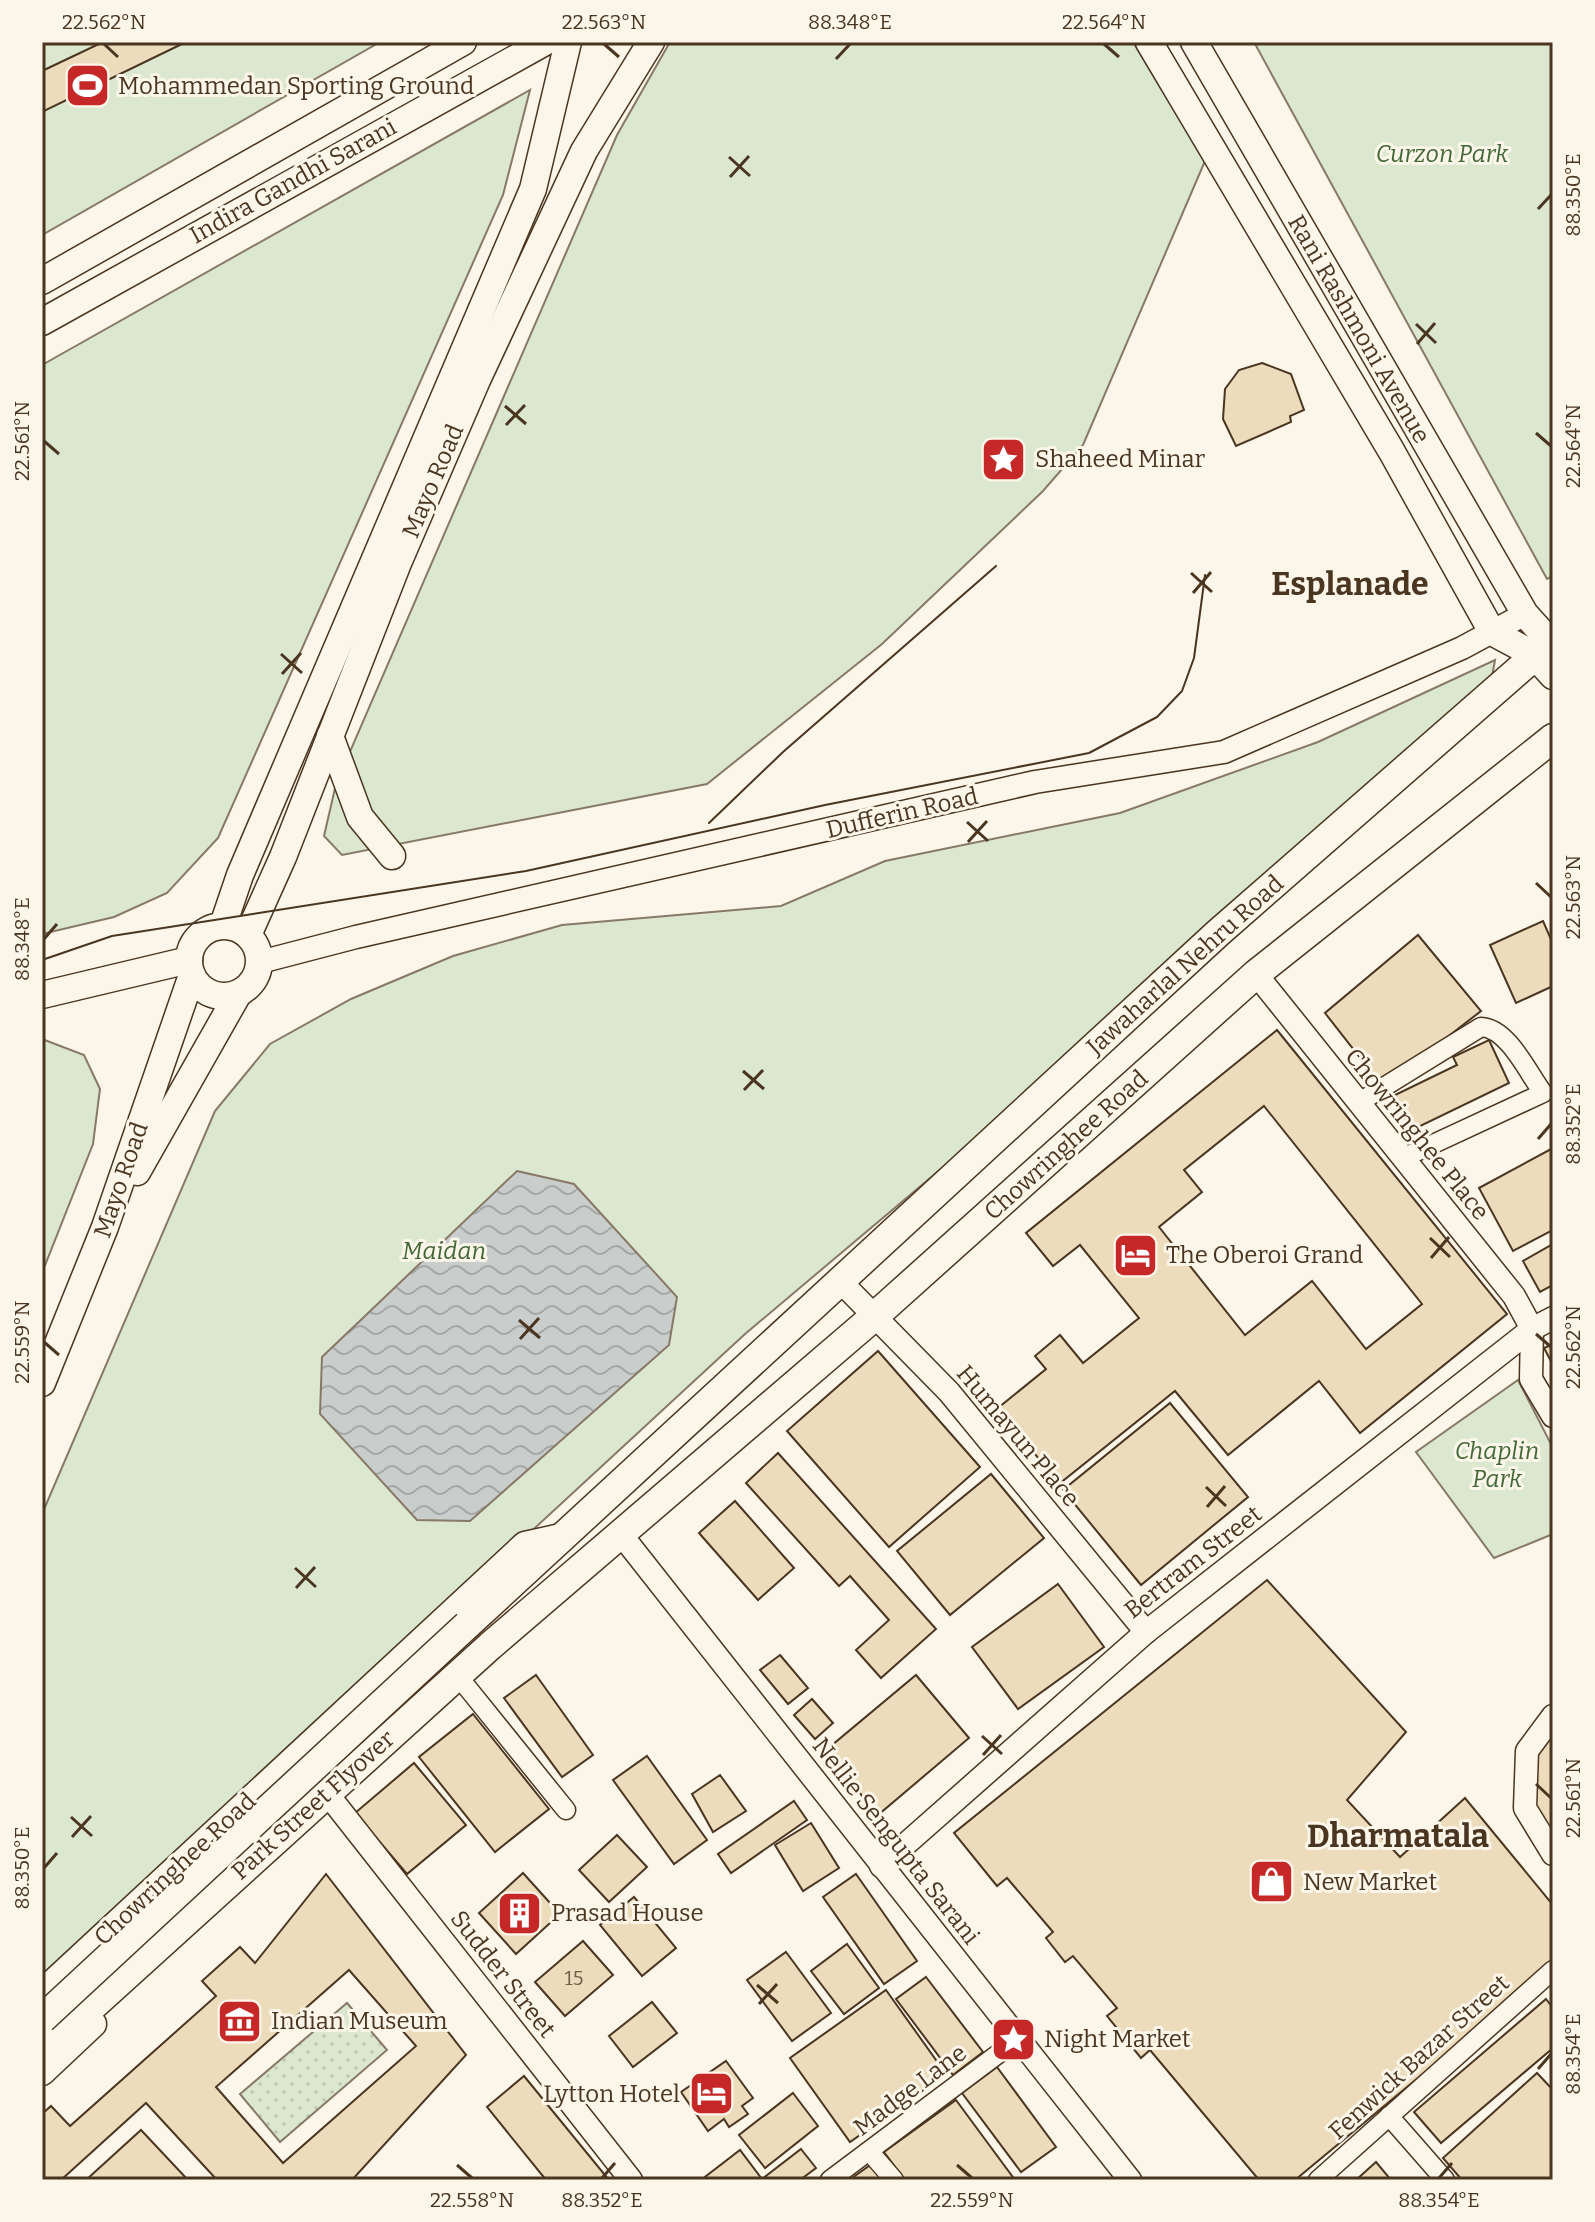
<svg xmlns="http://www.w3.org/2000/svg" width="1595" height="2222" font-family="Bitter,serif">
  <defs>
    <pattern id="grass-dots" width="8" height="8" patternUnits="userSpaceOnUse" patternTransform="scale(2)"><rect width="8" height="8" fill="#dce7d0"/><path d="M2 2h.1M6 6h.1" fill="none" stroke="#bec7b2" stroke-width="1.8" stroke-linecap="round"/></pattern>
    <pattern id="water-waves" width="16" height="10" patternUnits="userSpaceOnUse" patternTransform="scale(2)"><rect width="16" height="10" fill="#c9cecd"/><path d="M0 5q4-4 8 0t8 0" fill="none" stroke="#a5a8a6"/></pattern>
  </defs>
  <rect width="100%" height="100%" fill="#fbf6e9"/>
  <path fill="url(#grass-dots)" stroke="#887966" stroke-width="2" d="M347,2003L387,2050L280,2142L240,2094Z"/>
  <g fill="#dce7d0" stroke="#887966" stroke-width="2">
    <path d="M42,42H380L42,235Z"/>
    <path d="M670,42H1133L1205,161L1083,445L1043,491L882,644L707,784L342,855L324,836L336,784L617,135Z"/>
    <path d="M1254,42H1553V576L1547,579Z"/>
    <path d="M530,90L503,195L218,838L167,893L114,917L42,934V365Z"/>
    <path d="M1495,660L1486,710L745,1334L42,1983V1514L215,1111L270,1044L351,999L453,956L562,925L781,906L885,861L1120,813L1318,742Z"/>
    <path d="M42,1039L84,1055L100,1089L93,1144L42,1273Z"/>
    <path d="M1518,1380L1553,1448V1534L1494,1558L1416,1452Z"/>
  </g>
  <path fill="url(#water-waves)" stroke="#887966" stroke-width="2" d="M517,1171L574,1184L677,1297L669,1345L470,1521L417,1520L320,1414L322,1357Z"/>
  <g fill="#ecdcbc" stroke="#4a3520" stroke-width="2" fill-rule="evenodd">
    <path d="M103,42H186L42,112V71Z"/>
    <path d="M1262,363L1291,374L1304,410L1290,416L1291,422L1236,446L1223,419L1225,389L1239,370Z"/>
    <path d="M1543,921L1553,944V986L1516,1003L1490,945Z"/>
    <path d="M1418,935L1481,1011L1383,1087L1325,1013Z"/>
    <path d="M1277,1030L1507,1314L1360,1433L1319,1381L1228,1455L1175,1391L1059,1484L998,1408L1046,1369L1035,1356L1060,1335L1083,1363L1139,1318L1080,1245L1053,1266L1026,1233ZM1264,1106L1422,1304L1366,1349L1312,1281L1245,1335L1159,1227L1202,1192L1184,1170Z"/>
    <path d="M1489,1040L1509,1083L1410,1131L1393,1096L1457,1065L1453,1057Z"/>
    <path d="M1553,1148V1230L1513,1251L1479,1188Z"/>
    <path d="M1553,1244V1285L1540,1292L1523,1261Z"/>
    <path d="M1553,1344V1365L1544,1348Z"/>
    <path d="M878,1351L980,1467L889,1547L787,1431Z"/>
    <path d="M1170,1403L1248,1497L1141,1585L1063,1490Z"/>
    <path d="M778,1453L936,1629L881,1678L856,1650L889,1620L850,1576L839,1586L746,1483Z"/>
    <path d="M991,1474L1044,1538L950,1615L897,1551Z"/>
    <path d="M735,1501L794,1568L758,1600L699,1533Z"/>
    <path d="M1267,1580L1406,1732L1347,1800L1400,1857L1465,1798L1553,1905V1966L1295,2180H1259L1150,2050L1141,2058L1107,2016L1117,2008L1073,1956L1065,1962L1046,1938L1053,1932L1007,1878L997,1886L954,1833Z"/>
    <path d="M1058,1584L1104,1647L1018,1709L972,1647Z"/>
    <path d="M780,1655L808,1688L788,1704L760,1670Z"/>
    <path d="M536,1675L593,1755L562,1777L504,1698Z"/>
    <path d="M916,1675L969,1738L878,1815L825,1751Z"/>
    <path d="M812,1699L833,1723L815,1739L794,1715Z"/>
    <path d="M473,1714L549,1809L495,1852L419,1757Z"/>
    <path d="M1553,1727V1830L1547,1835L1528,1796L1530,1767Z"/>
    <path d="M647,1756L707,1840L674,1864L613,1780Z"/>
    <path d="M414,1763L466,1825L407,1874L355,1813Z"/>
    <path d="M720,1775L746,1811L713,1832L692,1794Z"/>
    <path d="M794,1801L807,1820L731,1873L718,1854Z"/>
    <path d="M811,1823L839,1868L803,1891L775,1845Z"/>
    <path d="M617,1835L647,1867L609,1902L579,1870Z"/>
    <path d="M523,1873L560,1914L516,1954L479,1913Z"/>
    <path d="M326,1874L466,2055L352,2180H217L146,2103L61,2180H42V2114L51,2106L70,2126L216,1996L202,1981L240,1947L255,1963ZM349,1970L416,2046L283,2163L216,2087Z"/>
    <path d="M856,1874L917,1961L884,1984L823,1897Z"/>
    <path d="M634,1897L676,1948L642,1976L600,1925Z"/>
    <path d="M583,1941L613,1975L565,2016L535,1982Z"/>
    <path d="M847,1944L879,1988L844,2014L811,1971Z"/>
    <path d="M786,1952L831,2013L792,2041L747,1980Z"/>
    <path d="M926,1977L983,2052L953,2075L896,1999Z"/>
    <path d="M886,1990L946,2074L850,2142L790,2058Z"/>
    <path d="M1546,1999L1553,2008V2048L1441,2143L1414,2112Z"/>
    <path d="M652,2002L677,2033L633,2067L609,2036Z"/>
    <path d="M726,2061L753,2098L742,2106L748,2114L729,2127L724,2119L708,2131L681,2092Z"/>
    <path d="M997,2067L1056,2147L1021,2172L962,2093Z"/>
    <path d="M1537,2073L1553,2090V2180H1462L1443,2158Z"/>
    <path d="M524,2076L609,2180H546L487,2107Z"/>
    <path d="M793,2093L818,2126L765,2168L739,2135Z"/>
    <path d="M956,2100L1015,2180H905L884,2152Z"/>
    <path d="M141,2130L188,2180H86Z"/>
    <path d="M801,2149L816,2168L800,2180H701L740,2150L762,2179Z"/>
    <path d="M876,2161L890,2180H853L852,2178Z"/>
    <path d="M1376,2162L1391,2180H1356Z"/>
  </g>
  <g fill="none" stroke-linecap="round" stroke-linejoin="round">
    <defs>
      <g id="minor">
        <path d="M1358,1103L1481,1027C1508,1028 1528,1073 1543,1093L1403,1158"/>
        <path d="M466,1686L566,1810"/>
        <path d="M1389,2116L1445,2180"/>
        <path d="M869,2151L894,2180"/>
        <path d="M830,2180L1018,2039"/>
        <path d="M1318,2180L1553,1970"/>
      </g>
      <g id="tertiary">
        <path d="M260,962L356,937L1035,782L1224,752L1462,648L1525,614"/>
        <path d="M1256,974L1514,1296L1532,1329L1531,1379L1553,1416"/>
        <path d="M841,1282L949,1392L1146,1632"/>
        <path d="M620,1533L1130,2180"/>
        <path d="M1553,1716L1527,1751L1525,1808L1553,1854"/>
        <path d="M333,1801L631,2180"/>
        <path d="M881,1866L1146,1632L1532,1329L1553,1318"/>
      </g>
      <g id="secondary">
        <path d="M1149,42L1392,452L1492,632L1533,654L1553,676"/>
        <path d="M1194,42L1525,614L1553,645"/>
        <path d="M42,281L463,42"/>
        <path d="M42,322L545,42"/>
        <path d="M330,736L360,817L392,856"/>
        <path d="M223,925L240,875L533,189L568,42"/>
        <circle cx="224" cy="961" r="35"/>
        <path d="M248,935L283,857L398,563L477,380L584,151L651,42"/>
        <path d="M42,995L189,960"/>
        <path d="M137,1172L238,994"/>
        <path d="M42,1383L105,1227L192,975"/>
        <path d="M42,1993L525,1545L561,1537"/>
        <path d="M42,2072L93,2024"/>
      </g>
      <g id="primary">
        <path d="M467,1625L1218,933L1553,640"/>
        <path d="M42,2052L490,1646L876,1315L1256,974L1553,738"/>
      </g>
    </defs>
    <use href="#minor" stroke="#4a3520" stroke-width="21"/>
    <use href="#tertiary" stroke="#4a3520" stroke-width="25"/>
    <use href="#secondary" stroke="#4a3520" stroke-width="29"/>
    <use href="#primary" stroke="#4a3520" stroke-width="31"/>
    <use href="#minor" stroke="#fbf6e9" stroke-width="18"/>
    <use href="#tertiary" stroke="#fbf6e9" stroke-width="22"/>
    <use href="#secondary" stroke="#fbf6e9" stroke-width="26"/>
    <use href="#primary" stroke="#fbf6e9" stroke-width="28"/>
    <g stroke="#4a3520" stroke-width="2">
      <path d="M709,823L783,752L996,566"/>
      <path d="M42,960L112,936L526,871L825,805L1089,753L1157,717L1182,691L1194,658L1205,575"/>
    </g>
    <defs>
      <path id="primary-bridge" d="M42,2019L467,1625"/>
    </defs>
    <use href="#primary-bridge" stroke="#4a3520" stroke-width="31" stroke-linecap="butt"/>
    <use href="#primary-bridge" stroke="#fbf6e9" stroke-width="28"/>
  </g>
  <path fill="none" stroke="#4a3520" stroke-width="3" d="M104,44L118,57M604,44L619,57M1104,44L1119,57M836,59L850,44M729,157L750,176M730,177L749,156M1538,209L1551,195M1416,324L1436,343M1417,344L1435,323M505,406L526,424M506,425L525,405M1536,433L1551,446M44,441L59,454M1191,573L1212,592M1193,593L1211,572M281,654L302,673M282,674L301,653M967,822L988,841M968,842L987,821M1536,883L1551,897M44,939L57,924M743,1071L764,1089M744,1090L763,1070M1538,1139L1551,1124M1430,1238L1450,1257M1431,1258L1449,1237M519,1320L540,1338M1536,1334L1551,1347M520,1339L539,1318M44,1342L59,1355M1206,1487L1226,1506M1207,1507L1225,1486M295,1568L316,1587M296,1588L315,1567M982,1736L1002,1754M983,1755L1001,1735M1536,1784L1551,1798M71,1817L92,1836M72,1837L91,1816M44,1868L57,1853M757,1985L778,2003M759,2004L777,1984M1538,2069L1551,2054M457,2165L472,2178M957,2165L972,2178M602,2178L615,2163M1439,2178L1452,2163"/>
  <defs>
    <symbol id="stadium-square" viewBox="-11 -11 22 22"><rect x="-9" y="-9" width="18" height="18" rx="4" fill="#c62828" stroke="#fbf6e9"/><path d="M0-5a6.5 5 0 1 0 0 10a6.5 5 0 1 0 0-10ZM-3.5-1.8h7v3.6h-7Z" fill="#fff"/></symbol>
    <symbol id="sight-square" viewBox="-11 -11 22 22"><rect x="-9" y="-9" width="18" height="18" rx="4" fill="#c62828" stroke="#fbf6e9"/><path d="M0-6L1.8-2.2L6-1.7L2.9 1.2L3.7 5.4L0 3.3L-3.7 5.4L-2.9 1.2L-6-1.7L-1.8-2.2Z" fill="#fff"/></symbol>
    <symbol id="hotel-square" viewBox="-11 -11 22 22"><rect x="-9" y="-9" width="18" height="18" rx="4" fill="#c62828" stroke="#fbf6e9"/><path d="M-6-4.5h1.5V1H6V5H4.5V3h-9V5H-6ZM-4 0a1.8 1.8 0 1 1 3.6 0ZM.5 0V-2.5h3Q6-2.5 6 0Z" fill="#fff"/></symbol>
    <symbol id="shop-square" viewBox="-11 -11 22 22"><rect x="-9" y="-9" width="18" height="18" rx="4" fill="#c62828" stroke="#fbf6e9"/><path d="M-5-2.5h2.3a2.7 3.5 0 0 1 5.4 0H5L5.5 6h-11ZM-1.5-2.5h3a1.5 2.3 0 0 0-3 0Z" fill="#fff"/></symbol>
    <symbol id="building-square" viewBox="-11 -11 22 22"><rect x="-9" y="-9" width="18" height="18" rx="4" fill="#c62828" stroke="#fbf6e9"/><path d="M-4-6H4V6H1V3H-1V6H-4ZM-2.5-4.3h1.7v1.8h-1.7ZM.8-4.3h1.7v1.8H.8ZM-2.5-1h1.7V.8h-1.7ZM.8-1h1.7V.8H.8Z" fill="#fff"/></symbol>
    <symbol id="museum-square" viewBox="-11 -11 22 22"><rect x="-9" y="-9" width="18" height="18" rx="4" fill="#c62828" stroke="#fbf6e9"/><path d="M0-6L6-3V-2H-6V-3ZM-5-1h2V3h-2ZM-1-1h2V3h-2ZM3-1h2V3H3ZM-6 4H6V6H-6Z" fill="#fff"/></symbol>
  </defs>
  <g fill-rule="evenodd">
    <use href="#stadium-square" x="62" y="60" width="51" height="51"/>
    <use href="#sight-square" x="978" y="434" width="51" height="51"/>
    <use href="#hotel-square" x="1110" y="1230" width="51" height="51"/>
    <use href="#shop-square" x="1246" y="1856" width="51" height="51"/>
    <use href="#building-square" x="494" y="1888" width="51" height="51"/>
    <use href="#museum-square" x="214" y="1996" width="51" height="51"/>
    <use href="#sight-square" x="988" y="2014" width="51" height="51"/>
    <use href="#hotel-square" x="686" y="2068" width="51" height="51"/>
  </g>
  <g text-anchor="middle" stroke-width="6" stroke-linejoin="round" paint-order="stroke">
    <g font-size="20" fill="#725f47">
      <text x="574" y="1985">15</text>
    </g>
    <g font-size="24" fill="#4a3520" stroke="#fbf6e9" text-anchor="start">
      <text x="118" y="94">Mohammedan Sporting Ground</text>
      <text x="1035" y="467">Shaheed Minar</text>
      <text x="1166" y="1263">The Oberoi Grand</text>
      <text x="1303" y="1890">New Market</text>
      <text x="551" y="1921">Prasad House</text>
      <text x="271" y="2029">Indian Museum</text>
      <text x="1044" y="2047">Night Market</text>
      <text x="680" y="2102" text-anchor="end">Lytton Hotel</text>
    </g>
    <g font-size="24" font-style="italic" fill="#436837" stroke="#fbf6e9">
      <text x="1442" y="162">Curzon Park</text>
      <text x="444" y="1259">Maidan</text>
      <text x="1497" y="1459">Chaplin<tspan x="1497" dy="28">Park</tspan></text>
    </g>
    <g font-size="24" fill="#4a3520" stroke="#fbf6e9">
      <text transform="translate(293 181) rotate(-29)" y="8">Indira Gandhi Sarani</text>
      <text transform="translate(1359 329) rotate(60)" y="8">Rani Rashmoni Avenue</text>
      <text transform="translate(433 481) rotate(-67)" y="8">Mayo Road</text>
      <text transform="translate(902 813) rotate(-13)" y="8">Dufferin Road</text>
      <text transform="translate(1185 965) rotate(-42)" y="8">Jawaharlal Nehru Road</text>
      <text transform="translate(1417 1134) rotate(51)" y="8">Chowringhee Place</text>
      <text transform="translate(1066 1145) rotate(-42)" y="8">Chowringhee Road</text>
      <text transform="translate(121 1180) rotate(-71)" y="8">Mayo Road</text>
      <text transform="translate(1018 1436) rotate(50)" y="8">Humayun Place</text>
      <text transform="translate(1193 1562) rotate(-38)" y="8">Bertram Street</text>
      <text transform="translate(313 1805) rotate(-42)" y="8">Park Street Flyover</text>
      <text transform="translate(896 1841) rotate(52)" y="8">Nellie Sengupta Sarani</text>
      <text transform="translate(175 1869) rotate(-43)" y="8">Chowringhee Road</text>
      <text transform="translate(503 1974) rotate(52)" y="8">Sudder Street</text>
      <text transform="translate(1419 2057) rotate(-42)" y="8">Fenwick Bazar Street</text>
      <text transform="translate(910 2090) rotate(-37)" y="8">Madge Lane</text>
    </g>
    <g font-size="32" font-weight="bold" fill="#4a3520" stroke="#fbf6e9">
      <text x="1350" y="595">Esplanade</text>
      <text x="1398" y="1847">Dharmatala</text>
    </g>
  </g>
  <rect width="1595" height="2222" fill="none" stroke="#fbf6e9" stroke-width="88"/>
  <rect x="44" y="44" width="1507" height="2134" fill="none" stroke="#4a3520" stroke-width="3"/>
  <g font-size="20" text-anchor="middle" fill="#4a3520">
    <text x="104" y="29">22.562°N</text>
    <text x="604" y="29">22.563°N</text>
    <text x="850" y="29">88.348°E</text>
    <text x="1104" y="29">22.564°N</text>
    <text transform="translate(1573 195) rotate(-90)" y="7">88.350°E</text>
    <text transform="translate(22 441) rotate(-90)" y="7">22.561°N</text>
    <text transform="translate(1573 446) rotate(-90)" y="7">22.564°N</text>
    <text transform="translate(1573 897) rotate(-90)" y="7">22.563°N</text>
    <text transform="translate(22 939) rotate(-90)" y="7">88.348°E</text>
    <text transform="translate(1573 1124) rotate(-90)" y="7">88.352°E</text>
    <text transform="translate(22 1342) rotate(-90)" y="7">22.559°N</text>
    <text transform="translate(1573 1347) rotate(-90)" y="7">22.562°N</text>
    <text transform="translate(1573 1798) rotate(-90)" y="7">22.561°N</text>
    <text transform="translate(22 1868) rotate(-90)" y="7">88.350°E</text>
    <text transform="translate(1573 2054) rotate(-90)" y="7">88.354°E</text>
    <text x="472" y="2207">22.558°N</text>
    <text x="602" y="2207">88.352°E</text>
    <text x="972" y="2207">22.559°N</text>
    <text x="1439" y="2207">88.354°E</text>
  </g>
</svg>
